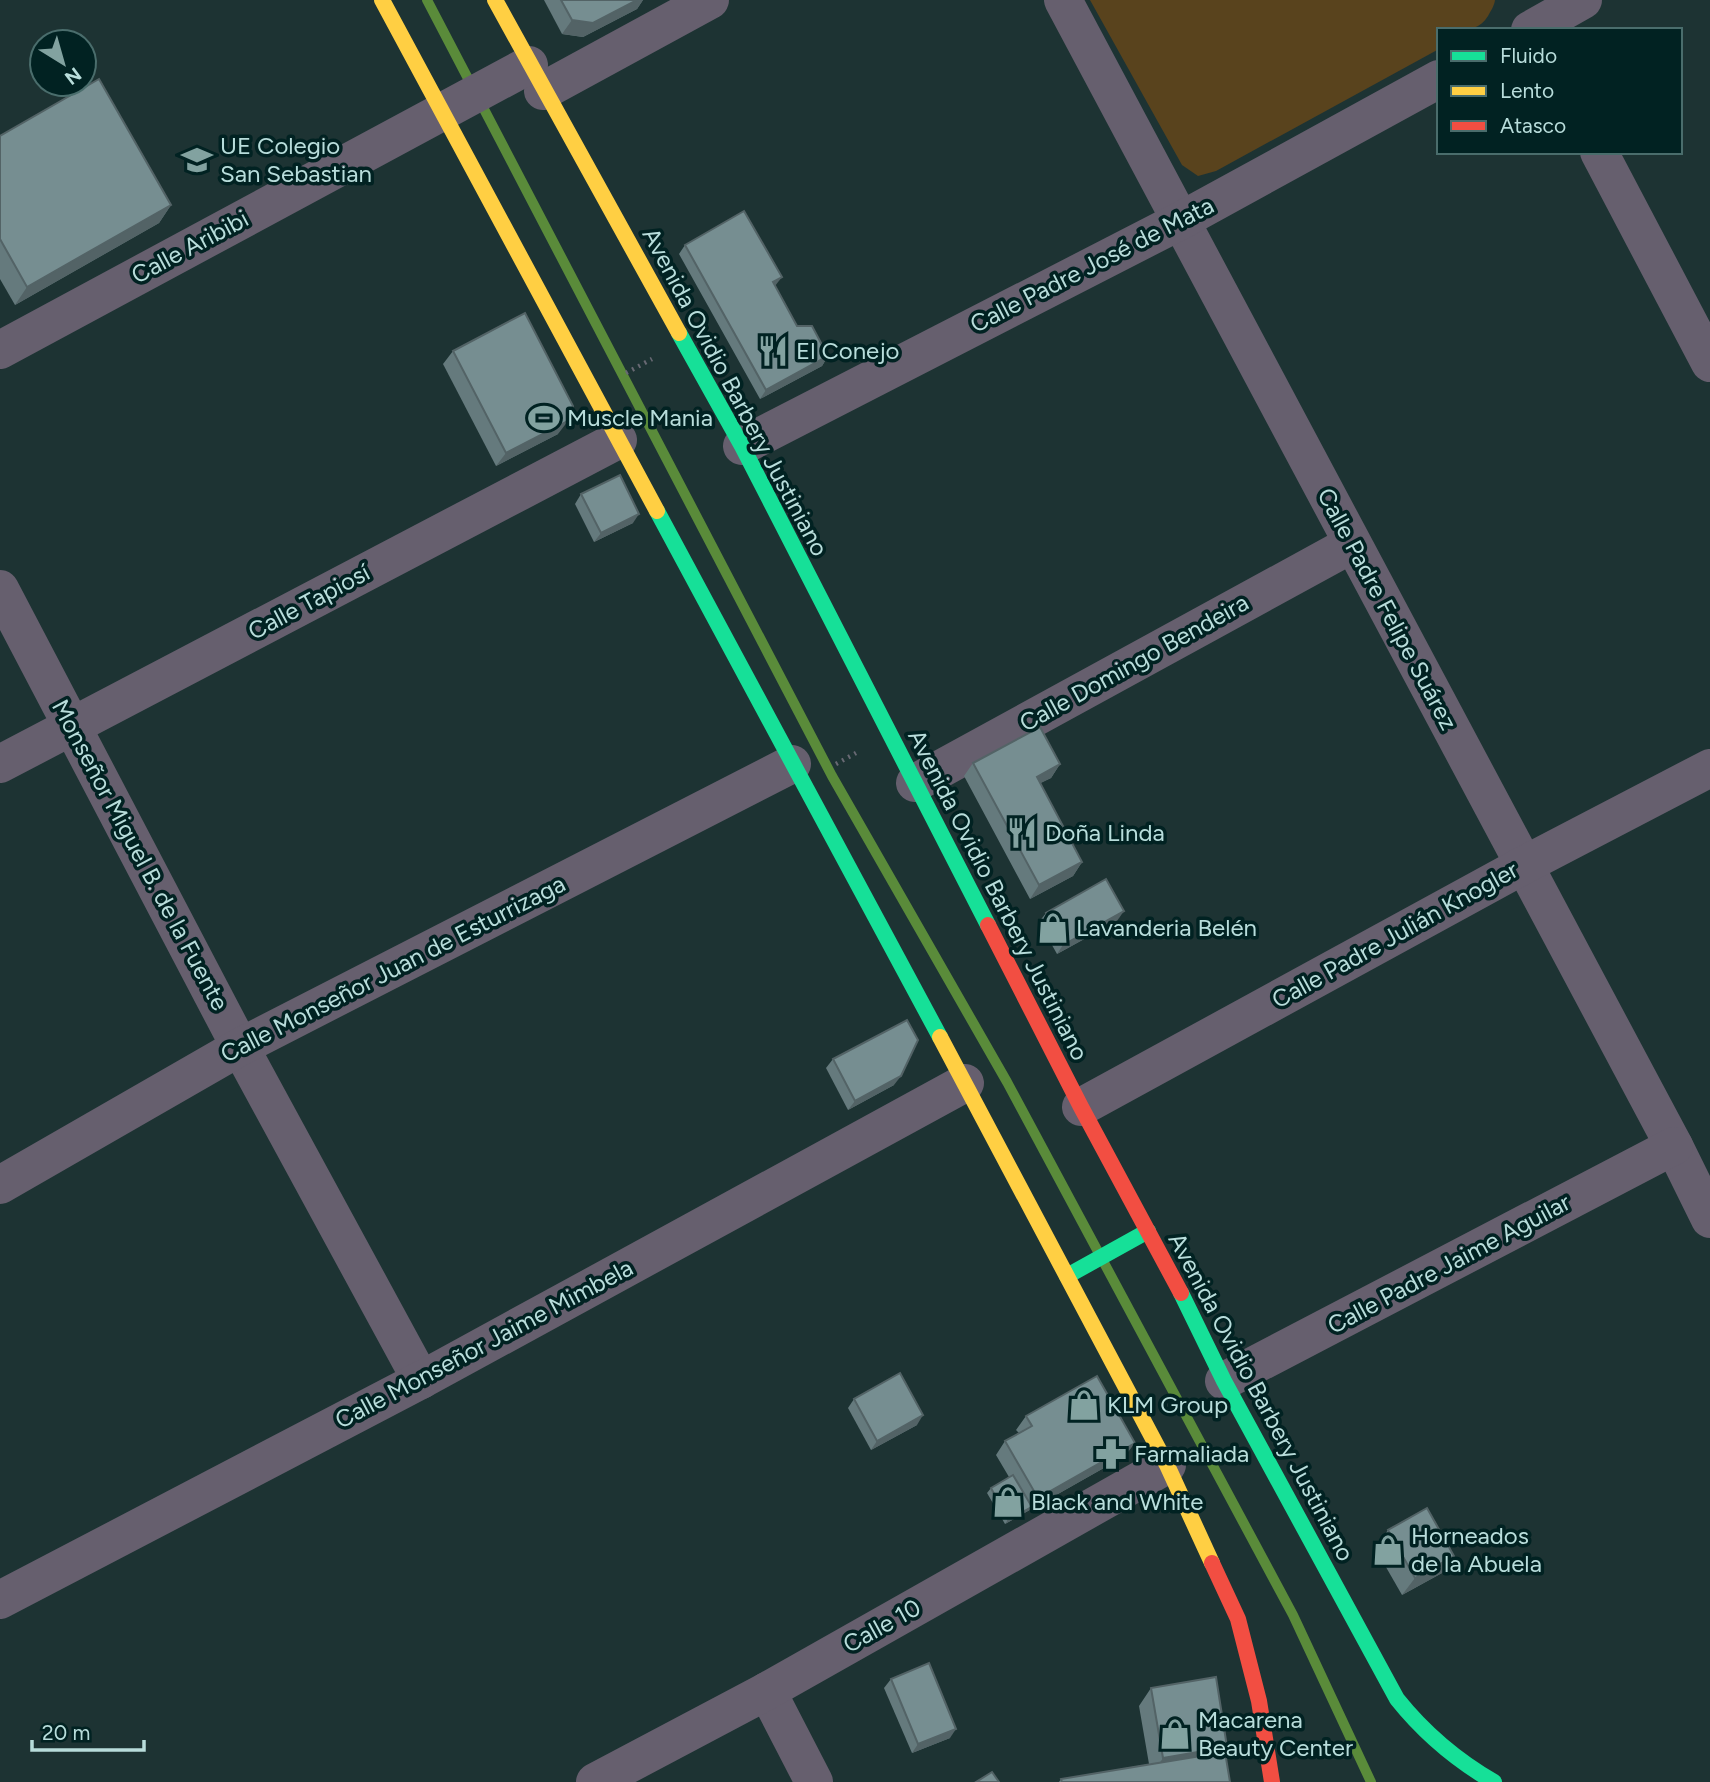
<svg xmlns="http://www.w3.org/2000/svg" width="1710" height="1782" font-family="Figtree,sans-serif">
  <rect width="100%" height="100%" fill="#1d3333"/>
  <path fill="#59431d" d="M1090,0H1495C1494,7 1491,10 1488,16C1477,34 1458,30 1439,30V49L1216,171L1198,176L1182,165Z"/>
  <g fill="none" stroke-linecap="round" stroke-linejoin="round">
    <path stroke="#5a8b3a" stroke-width="10" d="M427,0L832,776L1007,1082L1293,1615L1371,1782"/>
    <g stroke="#686973" stroke-width="4.5" stroke-dasharray="2 5" stroke-linecap="butt">
      <path d="M626,373L652,359"/>
      <path d="M836,764L856,753"/>
    </g>
    <g stroke="#665f6e" stroke-width="38">
      <path d="M1063,0L1674,1146L1710,1219"/>
      <path d="M1530,30L1583,0"/>
      <path d="M543,91L710,0"/>
      <path d="M1599,152L1710,363"/>
      <path d="M0,350L529,65"/>
      <path d="M742,446L1180,221L1439,79"/>
      <path d="M0,589L240,1047L421,1380"/>
      <path d="M0,764L618,440"/>
      <path d="M915,783L1352,544"/>
      <path d="M1081,1107L1524,865L1710,768"/>
      <path d="M0,1185L240,1047L792,764"/>
      <path d="M1224,1381L1674,1146"/>
      <path d="M0,1600L421,1380L965,1083"/>
      <path d="M767,1691L814,1782"/>
      <path d="M595,1782L767,1691L1167,1465"/>
    </g>
    <g stroke="#16e098" stroke-width="16">
      <path d="M679,333L742,446L988,925"/>
      <path d="M657,511L940,1037"/>
      <path d="M1067,1276L1148,1231"/>
      <path d="M1181,1293L1224,1381L1397,1699C1425,1734 1456,1760 1494,1782"/>
    </g>
    <g stroke="#ffcf43" stroke-width="16">
      <path d="M382,0L657,511"/>
      <path d="M495,0L679,333"/>
      <path d="M940,1037L1167,1465L1212,1563"/>
    </g>
    <g stroke="#f24e42" stroke-width="16">
      <path d="M988,925L1081,1107L1181,1293"/>
      <path d="M1212,1563L1238,1619L1259,1701L1272,1782"/>
    </g>
  </g>
  <g fill="#657a7d">
    <path d="M544,0H643L637,9L583,37L562,34Z"/>
    <path d="M0,136L171,205L159,223L15,305L0,279Z"/>
    <path d="M685,245L775,287L797,326L828,356L822,366L760,399L679,254Z"/>
    <path d="M453,351L558,434L496,466L443,364Z"/>
    <path d="M581,494L633,523L594,542L575,504Z"/>
    <path d="M973,763L1060,764L1051,778L1040,783L1082,862L1073,876L1030,899L964,776Z"/>
    <path d="M1046,913L1117,921L1057,954L1039,922Z"/>
    <path d="M833,1059L894,1085L848,1110L826,1068Z"/>
    <path d="M854,1399L917,1425L871,1450L848,1408Z"/>
    <path d="M1026,1416L1125,1456L1005,1524L987,1493L991,1488L1009,1477L996,1455L1005,1441L1019,1433L1016,1430Z"/>
    <path d="M1388,1530L1454,1556L1442,1573L1402,1595L1375,1548Z"/>
    <path d="M891,1679L950,1738L912,1753L884,1688Z"/>
    <path d="M1151,1688L1225,1752L1230,1782H1059L1061,1779L1149,1764L1139,1706Z"/>
  </g>
  <g fill="#536366">
    <path d="M637,0H643L637,9L583,37L562,34L572,20Z"/>
    <path d="M171,205L159,223L15,305L27,287Z"/>
    <path d="M782,277L775,286L766,292L773,282Z"/>
    <path d="M828,356L822,366L760,399L766,390Z"/>
    <path d="M568,421L558,434L496,466L506,453Z"/>
    <path d="M639,514L633,523L594,542L601,533Z"/>
    <path d="M1060,764L1051,778L1027,790L1037,777Z"/>
    <path d="M1082,862L1073,876L1030,899L1039,885Z"/>
    <path d="M1124,911L1117,921L1057,954L1063,945Z"/>
    <path d="M901,1076L894,1085L848,1110L855,1101Z"/>
    <path d="M923,1415L917,1425L871,1450L877,1441Z"/>
    <path d="M1135,1443L1125,1456L1005,1524L1008,1520L1032,1507L1038,1498Z"/>
    <path d="M1454,1556L1442,1573L1402,1595L1415,1578Z"/>
    <path d="M956,1729L950,1738L912,1753L918,1744Z"/>
    <path d="M1227,1747L1215,1765L1151,1776L1163,1758Z"/>
  </g>
  <g fill="#768e91" stroke="#536366" stroke-width="2">
    <path d="M561,0H637L593,23L572,20Z"/>
    <path d="M99,79L171,205L27,287L0,239V136Z"/>
    <path d="M744,211L782,277L773,282L797,326H812L828,356L766,390L685,245Z"/>
    <path d="M525,313L573,406L568,421L506,453L453,351Z"/>
    <path d="M620,475L639,514L601,533L581,494Z"/>
    <path d="M1040,727L1060,764L1037,777L1082,862L1039,885L973,763Z"/>
    <path d="M1106,879L1124,911L1063,945L1046,913Z"/>
    <path d="M907,1020L918,1040L901,1076L855,1101L833,1059Z"/>
    <path d="M900,1373L923,1415L877,1441L854,1399Z"/>
    <path d="M1097,1376L1135,1443L1038,1498L1005,1441L1032,1426L1026,1416Z"/>
    <path d="M1013,1475L1032,1507L1008,1520L991,1488Z"/>
    <path d="M1427,1508L1454,1556L1415,1578L1388,1530Z"/>
    <path d="M929,1663L956,1729L918,1744L891,1679Z"/>
    <path d="M1216,1677L1227,1747L1163,1758L1151,1688Z"/>
    <path d="M1225,1752L1230,1782H1062L1061,1779Z"/>
    <path d="M992,1772L999,1782H976Z"/>
  </g>
  <defs>
    <symbol id="school-bare" viewBox="-9 -9 18 18"><path d="M0-5L7-2L0 1L-7-2ZM-4 1L0 2.5L4 1V4Q0 6-4 4Z" fill="#82a2a0" stroke="#012222" stroke-width="2.5" paint-order="stroke"/></symbol>
    <symbol id="restaurant-bare" viewBox="-9 -9 18 18"><path d="M-5-6h1v4h1v-4h1v4h1v-4h1v5L-1.5 .5V6h-2V.5L-5-1ZM5-6V6H3V1.5H1.5Q1.5-4 5-6Z" fill="#82a2a0" stroke="#012222" stroke-width="2.5" paint-order="stroke"/></symbol>
    <symbol id="stadium-bare" viewBox="-9 -9 18 18"><path d="M0-5a6.5 5 0 1 0 0 10a6.5 5 0 1 0 0-10ZM-3.5-1.8h7v3.6h-7Z" fill="#82a2a0" stroke="#012222" stroke-width="2.5" paint-order="stroke"/></symbol>
    <symbol id="shop-bare" viewBox="-9 -9 18 18"><path d="M-5-2.5h2.3a2.7 3.5 0 0 1 5.4 0H5L5.5 6h-11ZM-1.5-2.5h3a1.5 2.3 0 0 0-3 0Z" fill="#82a2a0" stroke="#012222" stroke-width="2.5" paint-order="stroke"/></symbol>
    <symbol id="pharmacy-bare" viewBox="-9 -9 18 18"><path d="M-2-6h4v4h4v4h-4v4h-4v-4h-4v-4h4Z" fill="#82a2a0" stroke="#012222" stroke-width="2.5" paint-order="stroke"/></symbol>
  </defs>
  <g fill-rule="evenodd">
    <use href="#school-bare" x="175" y="138" width="44" height="44"/>
    <use href="#restaurant-bare" x="751" y="329" width="44" height="44"/>
    <use href="#stadium-bare" x="522" y="396" width="44" height="44"/>
    <use href="#restaurant-bare" x="1000" y="811" width="44" height="44"/>
    <use href="#shop-bare" x="1031" y="906" width="44" height="44"/>
    <use href="#shop-bare" x="1062" y="1383" width="44" height="44"/>
    <use href="#pharmacy-bare" x="1089" y="1432" width="44" height="44"/>
    <use href="#shop-bare" x="986" y="1480" width="44" height="44"/>
    <use href="#shop-bare" x="1366" y="1528" width="44" height="44"/>
    <use href="#shop-bare" x="1153" y="1712" width="44" height="44"/>
  </g>
  <g text-anchor="middle" stroke-width="7" stroke-linejoin="round" paint-order="stroke">
    <g font-size="24" fill="#b8dddb" stroke="#012222" text-anchor="start">
      <text x="220" y="154">UE Colegio<tspan x="220" dy="28">San Sebastian</tspan></text>
      <text x="796" y="359">El Conejo</text>
      <text x="567" y="426">Muscle Mania</text>
      <text x="1045" y="841">Doña Linda</text>
      <text x="1076" y="936">Lavanderia Belén</text>
      <text x="1107" y="1413">KLM Group</text>
      <text x="1134" y="1462">Farmaliada</text>
      <text x="1031" y="1510">Black and White</text>
      <text x="1411" y="1544">Horneados<tspan x="1411" dy="28">de la Abuela</tspan></text>
      <text x="1198" y="1728">Macarena<tspan x="1198" dy="28">Beauty Center</tspan></text>
    </g>
    <g font-size="24" fill="#b8dddb" stroke="#012222">
      <text transform="translate(190 247) rotate(-28)" y="8">Calle Aribibi</text>
      <text transform="translate(1092 265) rotate(-27)" y="8">Calle Padre José de Mata</text>
      <text transform="translate(735 392) rotate(62)" y="8">Avenida Ovidio Barbery Justiniano</text>
      <text transform="translate(309 602) rotate(-28)" y="8">Calle Tapiosí</text>
      <text transform="translate(1387 609) rotate(62)" y="8">Calle Padre Felipe Suárez</text>
      <text transform="translate(1134 663) rotate(-29)" y="8">Calle Domingo Bendeira</text>
      <text transform="translate(140 855) rotate(62)" y="8">Monseñor Miguel B. de la Fuente</text>
      <text transform="translate(998 895) rotate(63)" y="8">Avenida Ovidio Barbery Justiniano</text>
      <text transform="translate(1395 935) rotate(-29)" y="8">Calle Padre Julián Knogler</text>
      <text transform="translate(393 969) rotate(-27)" y="8">Calle Monseñor Juan de Esturrizaga</text>
      <text transform="translate(1449 1264) rotate(-28)" y="8">Calle Padre Jaime Aguilar</text>
      <text transform="translate(484 1344) rotate(-28)" y="8">Calle Monseñor Jaime Mimbela</text>
      <text transform="translate(1261 1397) rotate(62)" y="8">Avenida Ovidio Barbery Justiniano</text>
      <text transform="translate(882 1626) rotate(-29)" y="8">Calle 10</text>
    </g>
  </g>
  <rect x="1437" y="28" width="245" height="126" fill="#012222" stroke="#4a6d6c" stroke-width="2"/>
  <rect x="1451" y="51" width="35" height="10" fill="#16e098" stroke="#4a6d6c" stroke-width="2"/>
  <text x="1500" y="63" font-size="21" fill="#b8dddb">Fluido</text>
  <rect x="1451" y="86" width="35" height="10" fill="#ffcf43" stroke="#4a6d6c" stroke-width="2"/>
  <text x="1500" y="98" font-size="21" fill="#b8dddb">Lento</text>
  <rect x="1451" y="121" width="35" height="10" fill="#f24e42" stroke="#4a6d6c" stroke-width="2"/>
  <text x="1500" y="133" font-size="21" fill="#b8dddb">Atasco</text>
  <g transform="translate(63 63) rotate(143)"><circle r="33" fill="#012222" stroke="#4a6d6c" stroke-width="2"/>
  <path d="M0-5L12 26L0 18L-12 26Z" fill="#82a2a0"/>
  <text y="-10" font-size="19" font-weight="bold" text-anchor="middle" fill="#b8dddb">N</text>
  </g>
  <path d="M32 1740v10h112v-10" fill="none" stroke="#b8dddb" stroke-width="3.5"/>
  <text x="42" y="1740" font-size="21" fill="#b8dddb" stroke="#012222" stroke-width="5" paint-order="stroke">20 m</text>
</svg>
